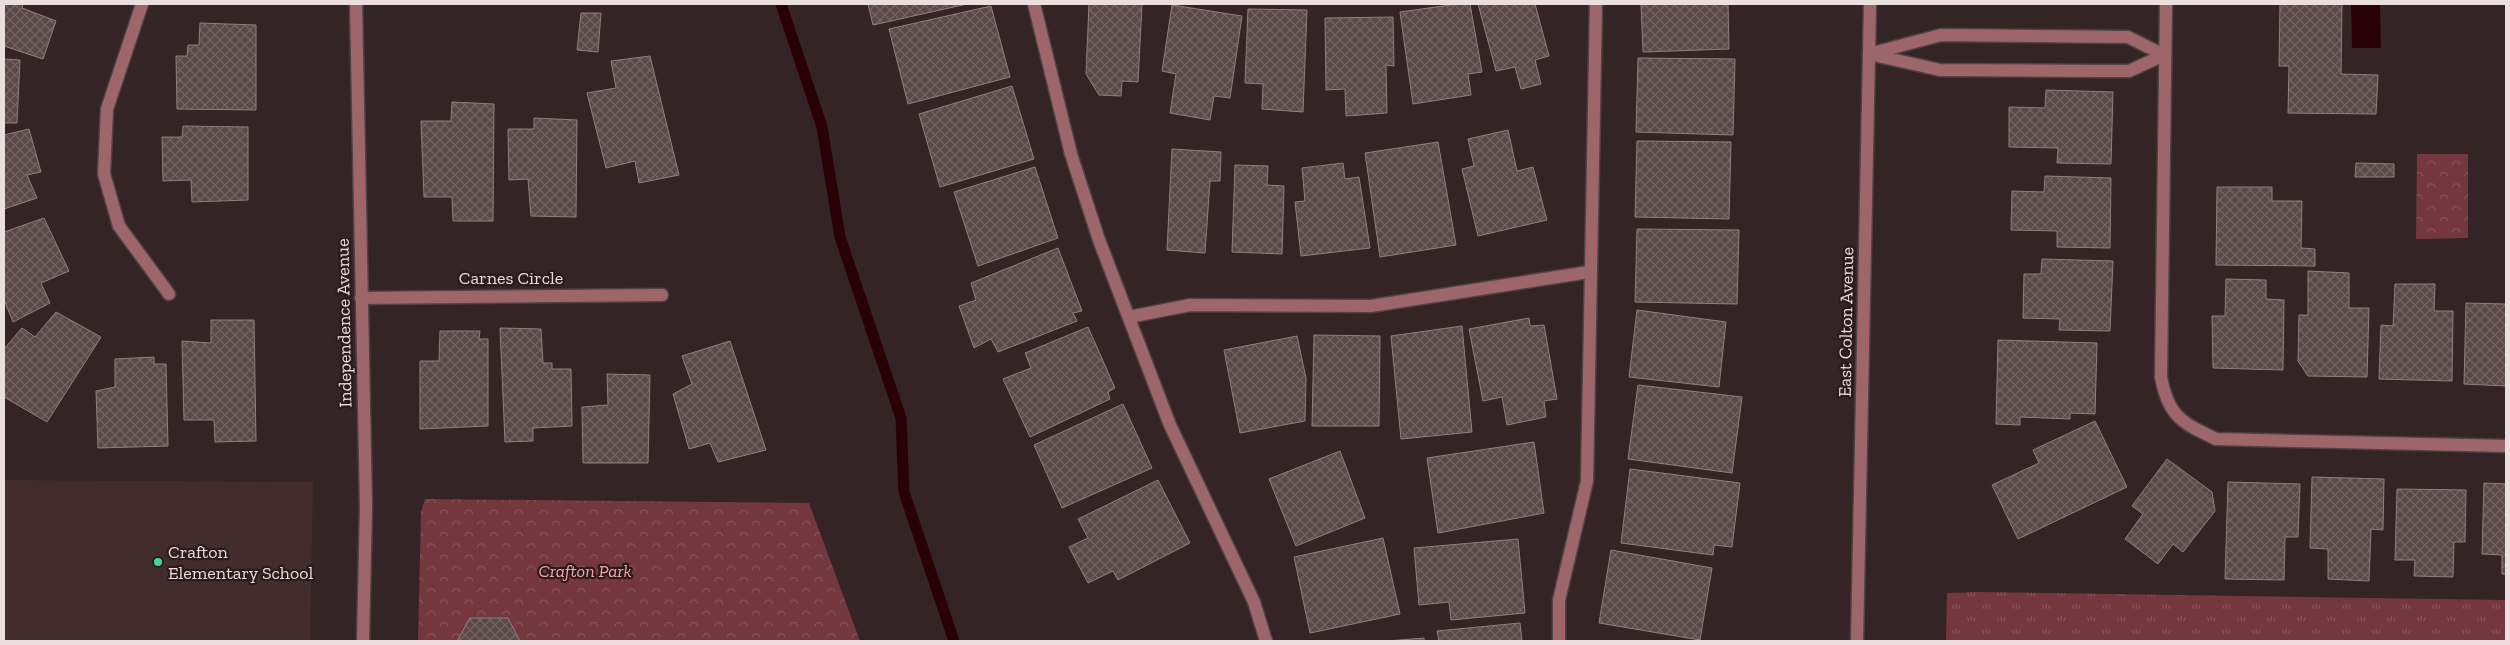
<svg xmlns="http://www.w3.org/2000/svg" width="2510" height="645" font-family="'Zilla Slab',serif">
  <defs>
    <pattern id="grass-tufts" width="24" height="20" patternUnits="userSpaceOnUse" patternTransform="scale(1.25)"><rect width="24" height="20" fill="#73373d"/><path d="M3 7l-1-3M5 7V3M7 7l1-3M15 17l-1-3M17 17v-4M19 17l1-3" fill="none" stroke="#875459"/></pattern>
    <pattern id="park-crowns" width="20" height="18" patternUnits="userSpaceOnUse" patternTransform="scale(1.25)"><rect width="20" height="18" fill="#73373d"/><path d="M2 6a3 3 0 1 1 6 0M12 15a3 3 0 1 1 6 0" fill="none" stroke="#875459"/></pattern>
    <pattern id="building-cross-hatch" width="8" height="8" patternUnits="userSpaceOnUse" patternTransform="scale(1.25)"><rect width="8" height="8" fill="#5b4949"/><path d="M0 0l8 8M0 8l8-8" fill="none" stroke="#736363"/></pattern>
  </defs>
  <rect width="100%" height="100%" fill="#352425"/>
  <path fill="#432c2d" d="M4,480L313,482L310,641H4Z"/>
  <path fill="url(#grass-tufts)" d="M1977,592L2506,600V641H1946L1947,593Z"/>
  <g fill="url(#park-crowns)">
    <path d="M2417,154H2468V238L2416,239Z"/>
    <path d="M425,499L809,503L860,641H418L421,512Z"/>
  </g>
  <path fill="#290005" d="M2351,4H2380L2381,48H2352Z"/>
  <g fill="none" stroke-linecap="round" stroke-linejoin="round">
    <path stroke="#290005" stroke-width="11" d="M781,4L822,127L840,237L901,418L904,492L954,641"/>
  </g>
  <g fill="url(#building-cross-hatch)" stroke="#937e7f">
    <path d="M4,4H23L22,8L56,21L43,59L4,46Z"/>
    <path d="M868,4H967L873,25Z"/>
    <path d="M1089,4H1142L1138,82L1122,81L1121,96L1099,95L1086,74Z"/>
    <path d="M1457,4H1470L1482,72L1468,74L1471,95L1413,104L1400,12Z"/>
    <path d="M1478,4H1535L1549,56L1535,60L1541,84L1521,89L1515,67L1496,71Z"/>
    <path d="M1641,4H1728L1729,49L1643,52Z"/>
    <path d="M2280,4H2342L2341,74L2378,75L2376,114L2288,113L2289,66H2279Z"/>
    <path d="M1172,5L1242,16L1230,98L1214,96L1210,120L1170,113L1176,74L1162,71Z"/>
    <path d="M991,6L1010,77L908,104L889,29Z"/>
    <path d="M1248,9L1307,10L1303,112L1262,109L1263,84L1245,83Z"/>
    <path d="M581,13H601L598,52L577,50Z"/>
    <path d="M1393,17L1394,66L1386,65L1387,113L1346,116L1345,89L1326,90L1325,18Z"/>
    <path d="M200,23L256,25V110L177,109L176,56H187L188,45H199Z"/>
    <path d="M650,56L679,175L639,183L635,161L606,168L587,93L616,88L611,61Z"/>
    <path d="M1638,58L1735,59L1733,135L1636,132Z"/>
    <path d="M4,59L20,60L17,123H4Z"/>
    <path d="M1012,86L1034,159L940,187L919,114Z"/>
    <path d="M2046,90L2113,92L2111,164L2057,163L2058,148L2009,147V107L2045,108Z"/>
    <path d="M452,102L494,104L493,221H453L452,197H424L421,121H451Z"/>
    <path d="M534,118L577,120L576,217L531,216L528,179L509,180L508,129H534Z"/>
    <path d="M183,126L248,127V200L192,202L191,180L163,181L162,137H182Z"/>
    <path d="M29,129L41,172L27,175L37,198L4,209V135Z"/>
    <path d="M1508,130L1517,171L1533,167L1547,220L1478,236L1462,169L1474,166L1468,139Z"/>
    <path d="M1637,141L1731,142L1729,219L1635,217Z"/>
    <path d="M1438,142L1456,245L1380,257L1365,153Z"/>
    <path d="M1172,149L1221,152L1220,181H1210L1205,253L1167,250Z"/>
    <path d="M1343,163L1345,179L1359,177L1370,248L1301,256L1295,202L1305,201L1302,168Z"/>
    <path d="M2356,163L2394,164V177H2355Z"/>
    <path d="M1235,165L1268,166L1267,185L1284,186L1282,254L1232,252Z"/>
    <path d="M1035,167L1058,238L978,266L954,192Z"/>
    <path d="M2045,176L2111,178L2110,248L2057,247V231L2011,230L2012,191L2044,192Z"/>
    <path d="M2217,187H2272V201H2302L2301,248L2315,249V266L2216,265Z"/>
    <path d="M44,218L69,271L41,283L50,303L13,322L4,300V232Z"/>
    <path d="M1637,229L1739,230L1737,304L1635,302Z"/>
    <path d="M1058,248L1082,311L1073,313L1077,321L998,352L991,339L974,348L959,306L976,300L971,283Z"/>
    <path d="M2042,259L2113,261L2110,331L2059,330L2060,319L2023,318L2024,274H2041Z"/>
    <path d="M2308,271L2349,273V308H2369L2367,377L2308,376L2298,361L2299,315H2308Z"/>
    <path d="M2226,279L2266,280V299L2284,300L2283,370L2213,368L2212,316H2225Z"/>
    <path d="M2395,284H2435L2434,311H2453L2452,381L2379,379L2381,325L2393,326Z"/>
    <path d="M2466,303L2506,304V386L2464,384Z"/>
    <path d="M1637,310L1726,322L1719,387L1629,377Z"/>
    <path d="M56,312L101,337L47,422L4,397V349L22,328L35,337Z"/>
    <path d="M1529,318L1530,326L1544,325L1557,399L1544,401L1546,417L1507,425L1502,397L1483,401L1469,329Z"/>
    <path d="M211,320H254L256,441L215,442L214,420H184L182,341L211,343Z"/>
    <path d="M1462,326L1472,432L1401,439L1391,336Z"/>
    <path d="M1088,327L1115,388L1108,392L1110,399L1030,437L1003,379L1031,368L1025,353Z"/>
    <path d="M500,328L541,329L543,363H552V369H571L572,426L533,428V441L505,442Z"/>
    <path d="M440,331H480L479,339H488V426L420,429V361H439Z"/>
    <path d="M1314,335L1380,336L1379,426H1312Z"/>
    <path d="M1297,336L1306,378L1305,421L1240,433L1224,350Z"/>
    <path d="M1998,340L2097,343L2095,414L2070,413V419L2020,417V425L1996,424Z"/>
    <path d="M730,341L766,450L718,462L710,443L689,449L673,394L692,384L682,356Z"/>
    <path d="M154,357V364H166L168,446L98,448L96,391L115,387V359Z"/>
    <path d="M607,374L650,375L648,463H583L582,407L608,405Z"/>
    <path d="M1638,385L1742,397L1732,473L1628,459Z"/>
    <path d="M1123,404L1152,468L1062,508L1034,445Z"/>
    <path d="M2095,421L2127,487L2018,539L1992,485L2039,463L2033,450Z"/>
    <path d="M1534,442L1544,513L1438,533L1427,458Z"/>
    <path d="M1340,451L1365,518L1296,546L1269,479Z"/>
    <path d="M2167,459L2212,492L2215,511L2183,552L2173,544L2158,564L2125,539L2143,514L2132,506Z"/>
    <path d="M1630,469L1740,483L1732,547L1714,545L1713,555L1621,543Z"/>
    <path d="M2312,477L2384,479L2383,530L2371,529L2369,581L2328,579V549L2310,548Z"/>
    <path d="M1158,480L1190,543L1118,580L1113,571L1088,583L1069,547L1088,538L1078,519Z"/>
    <path d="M2228,482L2300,484L2298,537H2285L2284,580L2225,579Z"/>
    <path d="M2484,483L2506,484V574H2502V555L2482,554Z"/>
    <path d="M2397,489L2466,490L2465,542H2454L2453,577L2414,576L2415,560H2395Z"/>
    <path d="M1383,538L1400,614L1310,633L1294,557Z"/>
    <path d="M1518,539L1525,613L1451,620L1449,602L1419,605L1414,548Z"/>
    <path d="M1611,550L1712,568L1700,640L1599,623Z"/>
    <path d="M470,618H508L520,641H457Z"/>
    <path d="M1520,623L1522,641H1439L1437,631Z"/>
    <path d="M1424,638V641H1387Z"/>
  </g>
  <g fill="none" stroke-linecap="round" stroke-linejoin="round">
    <defs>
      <g id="minor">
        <path d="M142,4L107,109L104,174L119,226L169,294"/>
        <path d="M356,4L366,506L363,641"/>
        <path d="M1034,4L1071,154L1099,240L1170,425L1254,602L1266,641"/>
        <path d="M2166,4L2161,377C2168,416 2182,423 2216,439L2506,446"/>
        <path d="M1941,35L2128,37L2164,55L2129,71H2096L1940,70L1869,54Z"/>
        <path d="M361,298L662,295"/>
        <path d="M1129,317L1190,305L1371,306L1589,272"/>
        <path d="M1559,641V600L1587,481L1596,4"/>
        <path d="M1857,641L1870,4"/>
      </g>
    </defs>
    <use href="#minor" stroke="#524243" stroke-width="15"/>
    <use href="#minor" stroke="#9d666a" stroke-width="12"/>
  </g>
  <circle fill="#41d4a1" stroke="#2b1b1c" stroke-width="2" cx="158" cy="562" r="5"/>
  <g text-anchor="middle" stroke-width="4.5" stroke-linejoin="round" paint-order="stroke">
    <g font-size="18" fill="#eadedf" stroke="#2b1b1c">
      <text x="511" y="284">Carnes Circle</text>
      <text transform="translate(1846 322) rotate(-89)" y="6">East Colton Avenue</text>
      <text transform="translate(344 323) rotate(-91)" y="6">Independence Avenue</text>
    </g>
    <g font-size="18" fill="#eadedf" stroke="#2b1b1c" text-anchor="start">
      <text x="168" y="558">Crafton<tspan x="168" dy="21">Elementary School</tspan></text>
    </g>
    <g font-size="18" font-style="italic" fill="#fba6ab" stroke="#2b1b1c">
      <text x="585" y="577">Crafton Park</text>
    </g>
  </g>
  <rect width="2510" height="645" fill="none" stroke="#eadedf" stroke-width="10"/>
</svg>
